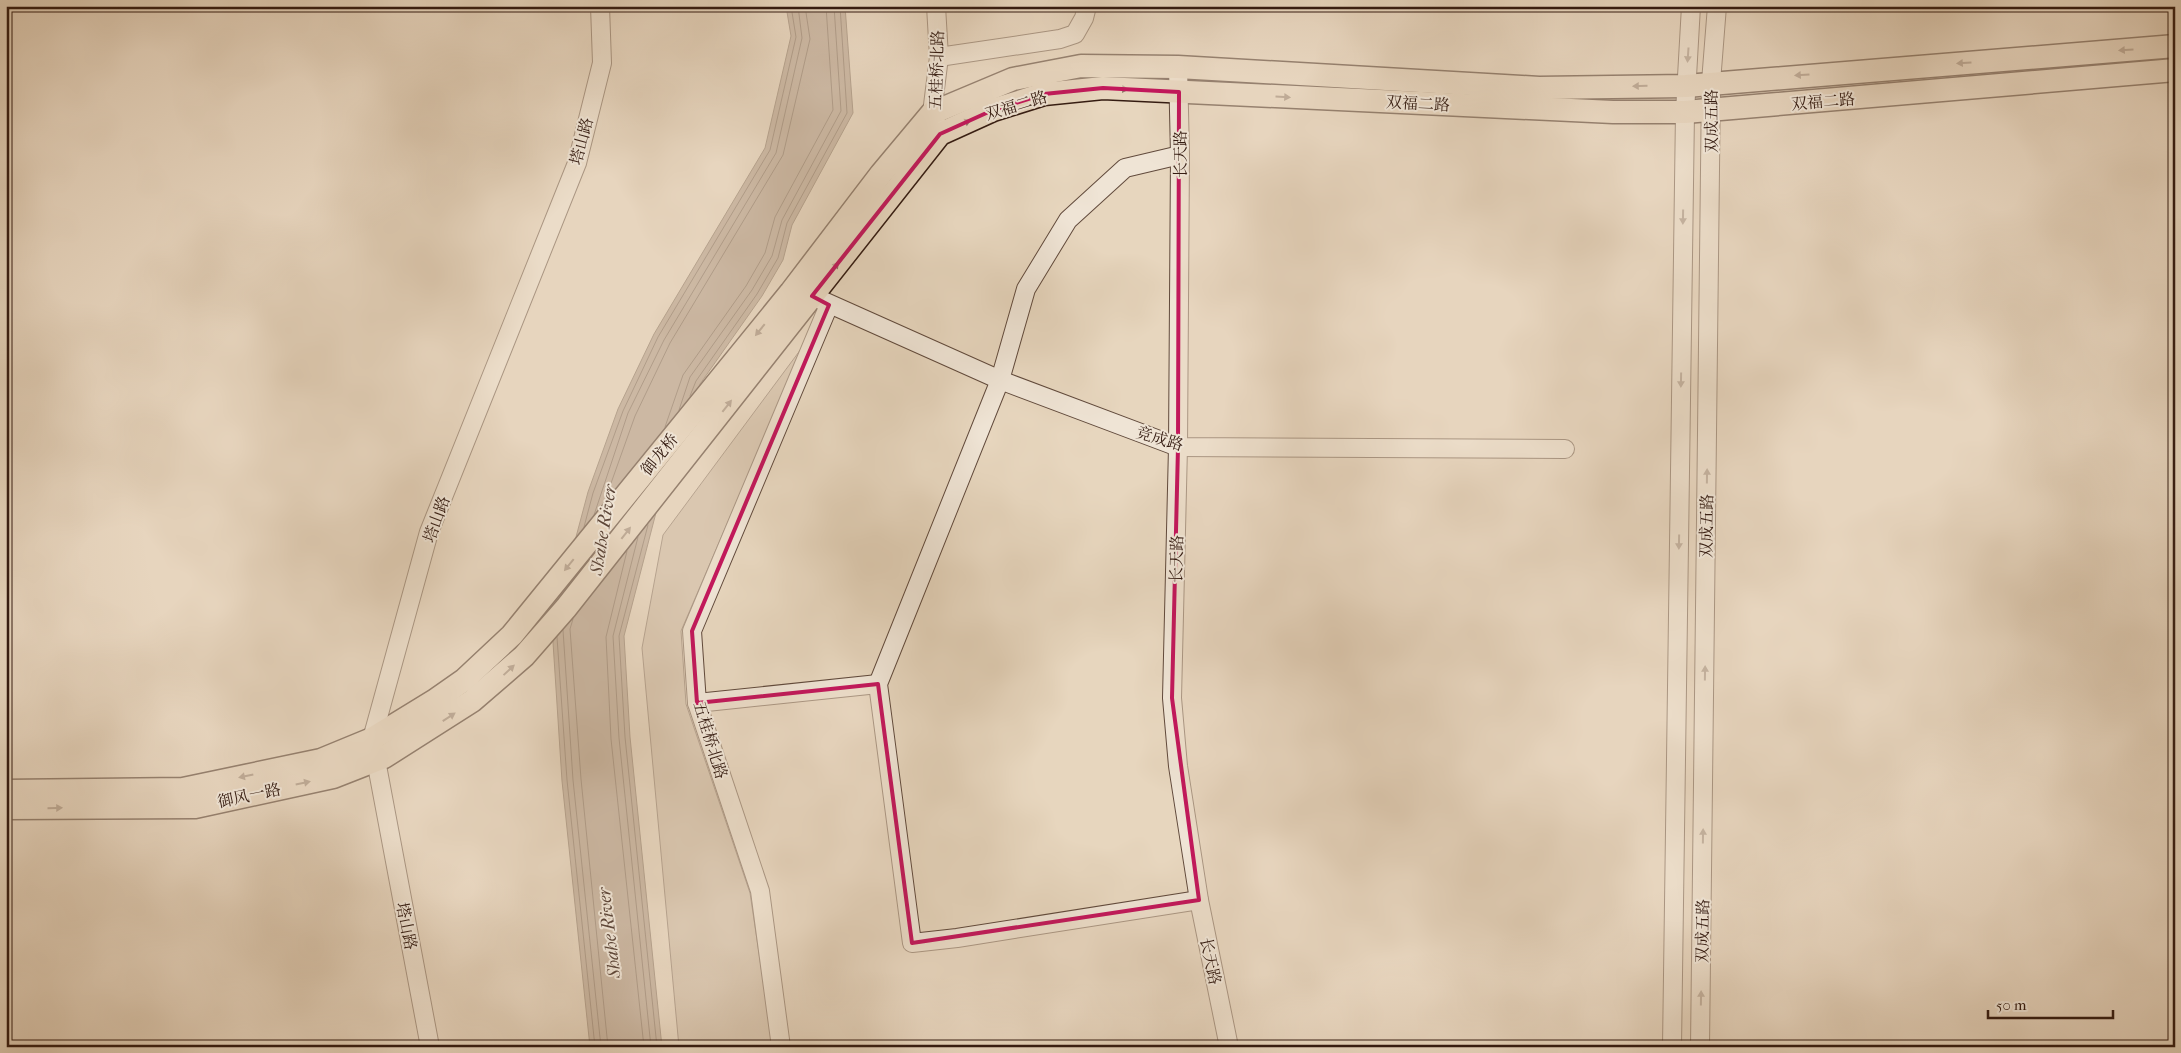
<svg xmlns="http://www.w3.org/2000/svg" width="2181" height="1053" font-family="'IM FELL French Canon','Noto Serif SC',serif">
  <rect width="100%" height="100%" fill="#e7d6be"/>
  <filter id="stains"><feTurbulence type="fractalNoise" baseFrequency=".004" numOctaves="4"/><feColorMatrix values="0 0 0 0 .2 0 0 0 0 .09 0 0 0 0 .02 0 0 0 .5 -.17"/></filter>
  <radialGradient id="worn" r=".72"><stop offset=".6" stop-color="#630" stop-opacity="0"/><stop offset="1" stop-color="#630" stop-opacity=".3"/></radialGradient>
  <path fill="#c9b6a1" stroke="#7e6859" d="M804,345L681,631L686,704L750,893L773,1047H679L642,648L663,535Z"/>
  <path fill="#aa9683" stroke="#7b6555" d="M786,6H845L853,113L792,225L783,260L762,296L700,384L658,505L624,636L630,737L662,1047H590L562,781L552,627L588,492L618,409L654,334L765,148L791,36Z"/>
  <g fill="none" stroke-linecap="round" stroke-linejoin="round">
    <g stroke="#6f584a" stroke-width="1">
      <path d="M690,396L696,381L757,294L778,258L787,223L847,113L840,6"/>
      <path d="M679,410L690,377L752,290L772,256L782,220L841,111L834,6"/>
      <path d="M665,427L683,375L746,286L765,253L775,217L833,110L826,6"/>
      <path d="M605,500L635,416L670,343L783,155L810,39L805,6"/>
      <path d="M594,515L628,413L664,340L776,153L802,38L798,6"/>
      <path d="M648,525L619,636L625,737L657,1047"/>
      <path d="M584,527L593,493L623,411L658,337L770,150L796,37L791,6"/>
      <path d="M638,537L613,636L619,738L651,1047"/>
      <path d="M627,551L606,637L611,739L644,1047"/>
      <path d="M573,619L570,629L581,779L608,1047"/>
      <path d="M563,630L573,780L601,1047"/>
      <path d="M557,637L567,780L595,1047"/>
    </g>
    <defs>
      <g id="minor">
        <path d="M939,57L1060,39L1075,34L1084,18L1087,6"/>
        <path d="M1178,67L1180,155L1178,447L1172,698L1178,766L1199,900L1229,1047"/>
        <path d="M936,122L932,113L939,57L936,6"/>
        <path d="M1180,155L1125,168L1068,220L1026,289L1000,380L878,684L912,943L957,938L1199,900"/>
        <path d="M812,296L1000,380L1178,447L1565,449"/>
        <path d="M697,703L878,684"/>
        <path d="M430,1047L372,739L429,532L577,163L602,63L600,6"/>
        <path d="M781,1047L760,891L697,703L692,631L829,305"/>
        <path d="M1672,1047L1685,112L1691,6"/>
        <path d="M1700,1047L1711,82L1717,6"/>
      </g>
      <g id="major">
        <path d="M6,791L183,789L321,760L372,739L434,701L464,680L512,635L791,292L881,174L932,113L1013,79L1081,66L1178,67L1539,88L1686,86L2175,46"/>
        <path d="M6,808L195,807L333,777L384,757L472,701L524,656L566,608L940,134L993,110L1044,94L1103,88L1613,112H1685L2175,70"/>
      </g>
    </defs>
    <use href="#minor" stroke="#614a3c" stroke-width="20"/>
    <use href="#major" stroke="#341b11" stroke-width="25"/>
    <use href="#minor" stroke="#efe4d5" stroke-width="18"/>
    <use href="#major" stroke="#e7d6be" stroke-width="22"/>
  </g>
  <defs><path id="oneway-solid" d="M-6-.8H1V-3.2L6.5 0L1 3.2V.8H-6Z" transform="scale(1.25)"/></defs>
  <g fill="#8e7868">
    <use href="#oneway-solid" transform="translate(2126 50) rotate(176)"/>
    <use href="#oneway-solid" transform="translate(1964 63) rotate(176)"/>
    <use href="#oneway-solid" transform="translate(1802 75) rotate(176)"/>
    <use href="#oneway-solid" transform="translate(1640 86) rotate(179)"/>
    <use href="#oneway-solid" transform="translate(1121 89) rotate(3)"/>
    <use href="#oneway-solid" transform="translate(1283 97) rotate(3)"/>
    <use href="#oneway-solid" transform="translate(964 123) rotate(-24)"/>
    <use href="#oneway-solid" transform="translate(834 268) rotate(-52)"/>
    <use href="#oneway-solid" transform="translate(760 330) rotate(129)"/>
    <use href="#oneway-solid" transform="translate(727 406) rotate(-52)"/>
    <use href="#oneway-solid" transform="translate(626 533) rotate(-52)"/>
    <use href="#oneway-solid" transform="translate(569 565) rotate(129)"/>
    <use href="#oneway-solid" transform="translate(509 670) rotate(-43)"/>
    <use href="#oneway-solid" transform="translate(449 717) rotate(-33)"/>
    <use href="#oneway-solid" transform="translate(246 776) rotate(168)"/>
    <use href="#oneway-solid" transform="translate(303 783) rotate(-12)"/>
    <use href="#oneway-solid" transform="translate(55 808) rotate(-1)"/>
  </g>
  <g fill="#9b8a7d">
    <use href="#oneway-solid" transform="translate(1688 55) rotate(94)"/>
    <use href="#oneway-solid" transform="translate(1683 217) rotate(91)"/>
    <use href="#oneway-solid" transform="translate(1681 380) rotate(91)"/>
    <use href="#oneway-solid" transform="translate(1707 476) rotate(-89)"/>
    <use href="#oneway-solid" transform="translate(1679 542) rotate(91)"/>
    <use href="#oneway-solid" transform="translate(1705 673) rotate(-89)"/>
    <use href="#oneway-solid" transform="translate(1703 836) rotate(-89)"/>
    <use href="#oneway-solid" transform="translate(1701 998) rotate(-89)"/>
  </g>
  <path d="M0 0H2181V1053H0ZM1103,88L1179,92L1178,447L1172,698L1199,900L912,943L878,684L697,703L692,631L829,305L812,296L940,134L993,110L1044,94Z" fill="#e7d6be" fill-opacity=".55" fill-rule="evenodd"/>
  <path fill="none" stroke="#c2185b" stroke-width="4" stroke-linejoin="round" d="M1103,88L1179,92L1178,447L1172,698L1199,900L912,943L878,684L697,703L692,631L829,305L812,296L940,134L993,110L1044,94Z"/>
  <g text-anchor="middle" stroke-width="4" stroke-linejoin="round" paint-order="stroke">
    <g font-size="16" fill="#341b11" stroke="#efe4d5">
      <text transform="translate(936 70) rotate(-88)" y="6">五桂桥北路</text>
      <text transform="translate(1823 101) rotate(-5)" y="6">双福二路</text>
      <text transform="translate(1418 103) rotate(3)" y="6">双福二路</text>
      <text transform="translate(1016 105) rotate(-17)" y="6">双福二路</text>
      <text transform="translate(1711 121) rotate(-90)" y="6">双成五路</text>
      <text transform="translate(581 141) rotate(-75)" y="6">塔山路</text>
      <text transform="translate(1180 154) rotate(-90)" y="6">长天路</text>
      <text transform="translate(1160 438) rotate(17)" y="6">竞成路</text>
      <text transform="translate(659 454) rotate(-51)" y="6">御龙桥</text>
      <text transform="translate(436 519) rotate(-70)" y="6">塔山路</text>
      <text transform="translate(1706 526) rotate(-89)" y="6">双成五路</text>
      <text transform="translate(1176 559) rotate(-89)" y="6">长天路</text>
      <text transform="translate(711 740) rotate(73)" y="6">五桂桥北路</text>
      <text transform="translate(249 795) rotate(-12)" y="6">御风一路</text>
      <text transform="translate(407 926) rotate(79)" y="6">塔山路</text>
      <text transform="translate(1702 931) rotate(-89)" y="6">双成五路</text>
      <text transform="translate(1211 961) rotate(78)" y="6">长天路</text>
    </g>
    <g font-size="18" font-style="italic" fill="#5d4639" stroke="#efe4d5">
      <text transform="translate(603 530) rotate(-81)" y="6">Shahe River</text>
      <text transform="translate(609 933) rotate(-97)" y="6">Shahe River</text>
    </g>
  </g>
  <rect width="2181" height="1053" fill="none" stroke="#e7d6be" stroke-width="25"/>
  <rect x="8" y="8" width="2166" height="1038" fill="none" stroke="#341b11" stroke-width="2.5"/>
  <rect x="12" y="12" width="2156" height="1028" fill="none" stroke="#341b11"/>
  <path d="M1988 1010v8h125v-8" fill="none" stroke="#341b11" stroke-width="2.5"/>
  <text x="1996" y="1010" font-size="15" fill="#341b11" stroke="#efe4d5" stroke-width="4" paint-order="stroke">50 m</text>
  <rect width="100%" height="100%" filter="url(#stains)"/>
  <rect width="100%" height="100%" fill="url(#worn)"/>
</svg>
